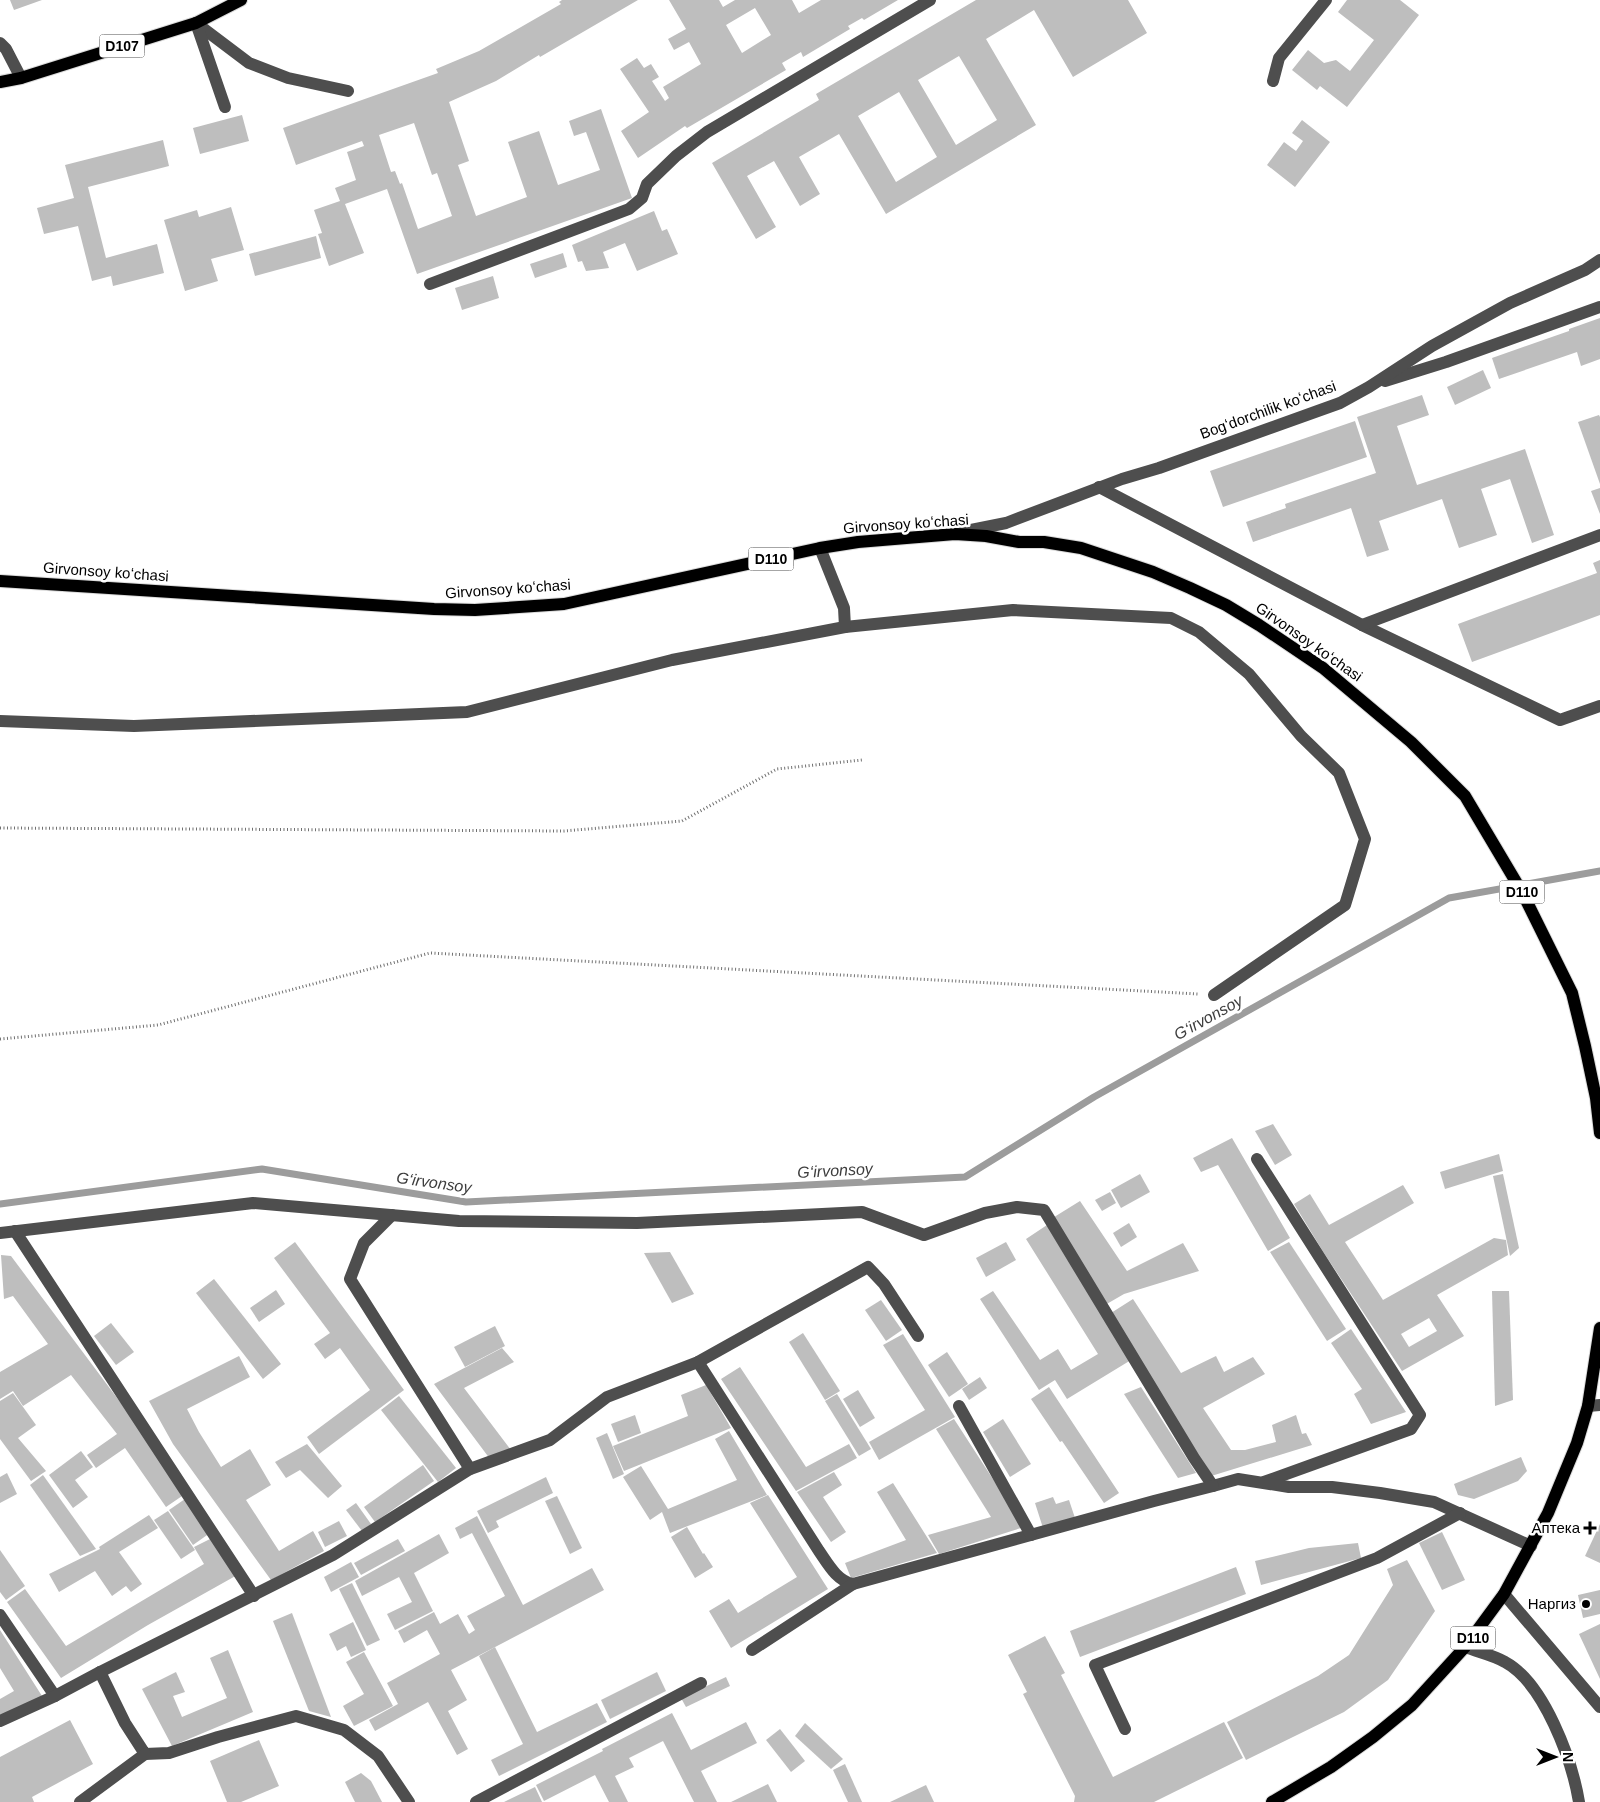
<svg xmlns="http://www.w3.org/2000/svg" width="1600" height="1802" font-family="Helvetica,sans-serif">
  <rect width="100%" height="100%" fill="#fff"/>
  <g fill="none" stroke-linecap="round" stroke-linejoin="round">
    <path stroke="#9c9c9c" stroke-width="7" d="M0,1204L262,1169L466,1202L965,1177L1094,1097L1449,898L1600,871"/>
  </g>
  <g fill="#bebebe" fill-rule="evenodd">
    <path d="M10,0H42L14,10Z"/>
    <path d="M562,0H638L540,57L539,55L496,81L449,102L469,161L458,165L476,216L527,197L508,142L539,131L558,185L600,170L586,132L574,136L569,121L601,109L632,198L417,274L387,189L345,204L364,253L329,266L318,234L322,233L314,210L340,201L335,188L356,180L347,152L364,146L362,141L296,165L283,128L438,73L436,69L479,51L561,4L559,2ZM414,123L432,175L437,173L452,216L418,229L402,183L400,184L395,171L391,172L379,135Z"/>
    <path d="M669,0H719L723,7L735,0H792L799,13L821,0H898L864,20L862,18L848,26L850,29L803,57L801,52L782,63L786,70L687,128L685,126L638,158L621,131L649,112L620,69L637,58L644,68L651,64L659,77L652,81L665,101L669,98L663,87L701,64L689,42L674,50L668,39L686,29ZM755,8L771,35L742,53L726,25Z"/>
    <path d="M976,0H1128L1147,33L1073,77L1034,10L986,39L1036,125L886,214L839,134L799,157L820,194L800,206L774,161L747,176L776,227L756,239L712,163L819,100L816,94ZM959,56L997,120L956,145L918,80ZM899,92L937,157L896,182L858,116Z"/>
    <path d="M1347,0H1400L1419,15L1347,107L1320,86L1317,90L1292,70L1308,50L1324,63L1336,60L1350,71L1374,40L1338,12Z"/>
    <path d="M242,115L249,141L200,154L193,128Z"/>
    <path d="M1302,120L1330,142L1295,187L1267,165L1284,142L1296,151L1303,141L1292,133Z"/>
    <path d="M163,140L169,166L88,187L106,258L157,244L164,273L113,286L111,276L92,281L78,226L44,234L37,208L74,198L65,165Z"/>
    <path d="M231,207L244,250L211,259L218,281L185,291L164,220L197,210L199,217Z"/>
    <path d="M654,211L662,231L667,229L678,254L637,271L625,243L603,252L609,268L586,271L582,261L578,262L572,245Z"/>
    <path d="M316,236L321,258L255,276L249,254Z"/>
    <path d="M563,253L567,267L535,278L530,264Z"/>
    <path d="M493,276L499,298L462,310L455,288Z"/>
    <path d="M1600,318V359L1581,366L1577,352L1499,379L1492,358L1569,331V329Z"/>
    <path d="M1483,370L1491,388L1455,405L1447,387Z"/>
    <path d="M1422,395L1429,415L1397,426L1417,485L1525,449L1554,535L1532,543L1510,479L1481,489L1497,535L1459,548L1442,499L1379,521L1389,550L1367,557L1351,508L1253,542L1246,522L1286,508L1285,504L1376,473L1357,417Z"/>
    <path d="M1599,415L1600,417V484L1578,422Z"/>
    <path d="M1355,421L1367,457L1223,507L1210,471Z"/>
    <path d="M1600,488V514L1591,491Z"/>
    <path d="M1600,560V615L1472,662L1458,624L1597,573L1593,563Z"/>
    <path d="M1273,1124L1292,1155L1275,1165L1255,1131Z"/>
    <path d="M1232,1138L1290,1238L1268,1251L1218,1165L1201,1172L1193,1158Z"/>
    <path d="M1499,1154L1503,1171L1445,1189L1440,1172Z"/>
    <path d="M1140,1174L1150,1192L1121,1208L1111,1190Z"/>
    <path d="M1503,1174L1519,1248L1510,1256L1493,1176Z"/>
    <path d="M1403,1185L1414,1203L1345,1242L1383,1300L1494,1238L1506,1240L1508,1255L1437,1295L1464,1336L1402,1371L1324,1253L1294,1204L1310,1194L1329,1225ZM1429,1318L1437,1331L1409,1347L1401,1334Z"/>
    <path d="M1110,1192L1116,1203L1102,1211L1095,1200Z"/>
    <path d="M1080,1201L1127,1271L1183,1243L1199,1271L1124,1294L1105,1305L1051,1219Z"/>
    <path d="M1129,1223L1137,1237L1121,1247L1113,1233Z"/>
    <path d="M1047,1225L1131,1360L1067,1399L1055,1380L1039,1390L980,1299L993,1291L1040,1360L1058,1349L1071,1370L1098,1354L1026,1239Z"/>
    <path d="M295,1242L404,1390L319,1454L307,1437L370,1390L340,1348L325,1359L314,1344L330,1333L274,1258Z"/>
    <path d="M1006,1242L1016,1260L986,1277L976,1258Z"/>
    <path d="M1289,1242L1346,1329L1327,1341L1270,1252Z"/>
    <path d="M670,1252L694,1294L672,1303L644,1253Z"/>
    <path d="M1,1255L11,1256L135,1422L185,1494L166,1507L125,1448L96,1468L87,1455L117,1434L71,1375L23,1406L13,1391L0,1399V1372L48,1344L13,1296L4,1299Z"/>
    <path d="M214,1279L281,1364L263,1379L196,1293Z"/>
    <path d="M276,1290L285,1304L259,1322L250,1308Z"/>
    <path d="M1492,1291H1509L1513,1400L1495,1406Z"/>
    <path d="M1133,1299L1181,1373L1216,1356L1224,1372L1253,1357L1265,1374L1203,1408L1231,1450H1245L1276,1442L1272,1425L1296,1415L1302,1434L1306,1433L1312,1445L1208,1477L1111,1313Z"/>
    <path d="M881,1300L902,1330L886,1341L865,1310Z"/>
    <path d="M111,1323L134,1352L116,1365L94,1336Z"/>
    <path d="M495,1326L505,1346L465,1367L454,1347Z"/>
    <path d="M1351,1329L1406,1412L1371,1424L1354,1394L1362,1389L1331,1343Z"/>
    <path d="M803,1333L840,1391L825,1400L789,1342Z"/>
    <path d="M903,1334L955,1417L879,1460L869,1442L925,1410L883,1345Z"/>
    <path d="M502,1348L514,1362L464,1388L511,1450L490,1459L434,1384Z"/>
    <path d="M947,1352L968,1384L949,1397L928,1365Z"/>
    <path d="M239,1356L250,1377L187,1409L199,1432L221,1467L250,1449L271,1485L246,1500L279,1551L313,1531L324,1551L271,1580L173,1444L149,1401Z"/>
    <path d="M740,1367L806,1467L849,1444L857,1458L796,1491L721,1379Z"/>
    <path d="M980,1377L987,1388L969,1400L962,1389Z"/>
    <path d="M706,1385L731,1428L624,1471L613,1446L688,1416L681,1395Z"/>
    <path d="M1049,1387L1119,1493L1104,1503L1062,1441L1060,1442L1031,1399Z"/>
    <path d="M1141,1387L1196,1473L1178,1478L1124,1394Z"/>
    <path d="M858,1390L875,1418L860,1427L843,1399Z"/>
    <path d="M13,1393L36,1425L18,1438L46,1471L31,1481L0,1439V1401Z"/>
    <path d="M837,1394L871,1449L859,1456L825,1401Z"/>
    <path d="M399,1396L456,1468L438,1482L381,1410Z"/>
    <path d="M635,1415L641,1433L618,1442L611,1424Z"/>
    <path d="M954,1419L1024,1527L939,1554L928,1535L991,1517L936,1429Z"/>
    <path d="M1003,1419L1031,1464L1010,1477L983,1432Z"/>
    <path d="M729,1431L767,1495L670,1533L662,1512L650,1520L623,1477L641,1466L668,1509L737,1480L715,1439Z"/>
    <path d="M607,1433L624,1474L613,1479L596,1438Z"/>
    <path d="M307,1444L342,1486L328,1498L300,1470L286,1478L275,1462Z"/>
    <path d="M81,1451L93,1467L75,1480L88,1497L73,1508L49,1475Z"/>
    <path d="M1521,1457L1527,1471L1518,1481L1474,1499L1458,1495L1454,1484Z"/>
    <path d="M423,1465L434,1481L375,1522L364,1507Z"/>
    <path d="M834,1472L842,1485L823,1497L846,1532L831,1542L797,1492Z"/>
    <path d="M7,1473L17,1494L0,1503V1477Z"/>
    <path d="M43,1475L96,1549L80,1556L30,1485Z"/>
    <path d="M546,1477L553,1493L496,1521L499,1527L488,1533L477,1511Z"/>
    <path d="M893,1483L937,1553L851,1578L845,1563L906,1540L877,1492Z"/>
    <path d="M768,1495L828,1589L731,1648L709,1611L729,1599L738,1613L797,1577L750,1503Z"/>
    <path d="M557,1496L582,1548L570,1554L545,1501Z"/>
    <path d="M1053,1497L1056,1504L1069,1500L1075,1518L1043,1528L1035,1503Z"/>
    <path d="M185,1499L210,1533L193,1545L169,1510Z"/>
    <path d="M356,1503L371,1524L362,1531L346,1510Z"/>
    <path d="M168,1511L195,1550L181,1559L154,1520Z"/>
    <path d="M149,1515L158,1528L119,1552L142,1584L131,1592L126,1586L112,1596L95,1571L59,1592L49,1574L100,1549L99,1547Z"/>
    <path d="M477,1516L523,1605L592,1568L604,1590L451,1670L467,1700L448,1711L468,1749L457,1755L428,1702L375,1731L369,1720L398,1704L387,1683L440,1654L427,1630L404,1643L398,1631L434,1612L440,1624L458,1614L469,1634L475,1630L467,1616L505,1596L472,1533L460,1539L455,1528Z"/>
    <path d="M339,1521L347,1536L325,1547L318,1532Z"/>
    <path d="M1600,1524V1563L1585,1556Z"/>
    <path d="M687,1527L703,1554L704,1553L713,1567L695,1578L671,1537Z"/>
    <path d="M1442,1532L1465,1580L1442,1590L1419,1543Z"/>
    <path d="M439,1534L449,1553L414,1573L433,1611L395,1630L387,1614L412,1602L399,1577L362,1596L355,1581Z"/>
    <path d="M214,1537L239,1574L148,1625L61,1678L7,1602L25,1589L66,1646L204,1564L194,1547Z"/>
    <path d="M398,1539L405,1551L361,1575L354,1563Z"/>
    <path d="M1358,1543L1361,1558L1261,1585L1255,1561L1309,1548Z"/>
    <path d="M0,1550L25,1586L6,1600L0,1592Z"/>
    <path d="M1407,1560L1435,1611L1388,1680L1344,1712L1246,1760L1227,1722L1318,1676L1349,1655L1393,1585L1387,1569Z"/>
    <path d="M351,1562L359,1577L331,1592L324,1577Z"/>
    <path d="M1236,1567L1246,1594L1080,1657L1070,1631Z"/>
    <path d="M352,1583L380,1640L367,1646L339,1589Z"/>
    <path d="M1600,1590V1614L1583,1618L1578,1595Z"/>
    <path d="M292,1613L331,1717L309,1711L273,1621Z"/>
    <path d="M353,1622L366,1650L351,1657L346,1646L337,1651L329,1634Z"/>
    <path d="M1600,1624V1679L1579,1634Z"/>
    <path d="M0,1630L42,1696L0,1717V1699L14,1691L0,1668Z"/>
    <path d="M1045,1636L1065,1673L1061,1675L1113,1777L1224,1722L1243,1758L1154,1802H1074L1075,1796L1023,1694L1027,1692L1008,1655Z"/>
    <path d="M495,1647L537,1732L597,1703L607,1722L499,1776L491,1760L523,1744L479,1656Z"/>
    <path d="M228,1650L253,1712L172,1746L142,1689L176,1672L185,1692L173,1696L182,1717L227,1698L210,1658Z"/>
    <path d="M364,1652L393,1706L354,1726L343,1706L364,1694L346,1662Z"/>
    <path d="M657,1672L666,1691L610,1719L601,1700Z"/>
    <path d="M726,1677L730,1686L686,1707L681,1698Z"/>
    <path d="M672,1713L691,1750L746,1722L757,1743L701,1771L717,1802H694L663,1741L629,1758L634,1767L615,1776L628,1802H609L595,1775L544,1801L536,1785L603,1751L602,1749Z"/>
    <path d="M70,1720L93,1764L32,1797L34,1802H0V1757Z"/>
    <path d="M805,1723L843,1759L831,1769L795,1736Z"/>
    <path d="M780,1729L805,1761L791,1772L766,1740Z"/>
    <path d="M259,1740L279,1786L241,1802H227L210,1761Z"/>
    <path d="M845,1764L862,1802H848L833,1770Z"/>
    <path d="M361,1773L371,1781L382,1802H355L345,1782Z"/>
    <path d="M768,1784L777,1802H731Z"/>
    <path d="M926,1785L934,1802H890Z"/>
    <path d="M535,1787L542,1802H504Z"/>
  </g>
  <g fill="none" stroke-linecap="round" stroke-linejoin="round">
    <defs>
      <g id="major">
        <path d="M0,82L21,78L196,23L241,0"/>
        <path d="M0,581L434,609L475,610L564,604L820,548L858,542L955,534L986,536L1019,542H1044L1081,548L1153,572L1190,588L1226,605L1259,625L1323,668L1411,742L1465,796L1522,892L1572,993L1585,1046L1596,1098L1600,1133"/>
        <path d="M1272,1802L1331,1767L1373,1737L1412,1705L1465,1647L1504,1594L1548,1513L1577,1443L1588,1406L1600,1328"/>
      </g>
    </defs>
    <use href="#major" stroke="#dbdbdb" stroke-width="14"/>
    <g stroke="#707070" stroke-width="3" stroke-dasharray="1 2.5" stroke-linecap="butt">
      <path d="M0,828L564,831L682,821L777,769L862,760"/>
      <path d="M0,1039L158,1025L430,953L1198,994"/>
    </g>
    <g stroke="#4e4e4e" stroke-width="12">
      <path d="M196,23L249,63L288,78L348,91"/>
      <path d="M196,23L225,107"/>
      <path d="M0,43L6,49L21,78"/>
      <path d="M1273,81L1279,58L1326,0"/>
      <path d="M430,284L629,209L642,198L647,184L676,156L707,132L930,0"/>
      <path d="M1385,381L1446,362L1600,307"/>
      <path d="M1099,487L1362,625L1560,720L1600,706"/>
      <path d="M961,532L1006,523L1122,479L1159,468L1340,403L1369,387L1432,346L1510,303L1585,270L1600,260"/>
      <path d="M1362,625L1600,535"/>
      <path d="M845,627L1013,610L1171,618L1199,632L1249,674L1301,736L1339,773L1365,839L1345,905L1214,995"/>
      <path d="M0,721L134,726L467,712L672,660L845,627L844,608L820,548"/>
      <path d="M1257,1159L1420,1415L1411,1429L1264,1482"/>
      <path d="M392,1215L364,1243L350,1279L470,1469"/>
      <path d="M15,1231L254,1596"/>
      <path d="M0,1233L253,1203L459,1221L637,1223L862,1212L924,1235L985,1213L1017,1207L1044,1210L1194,1458L1213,1486L1238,1479L1289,1487H1332L1380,1493L1434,1502L1531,1546"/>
      <path d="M698,1362L819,1551C828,1564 837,1581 853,1584L1154,1501L1213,1486"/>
      <path d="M959,1406L1031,1535"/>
      <path d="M1588,1406L1600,1405"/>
      <path d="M1504,1594L1600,1707"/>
      <path d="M0,1615L55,1696"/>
      <path d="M1465,1647C1478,1652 1493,1655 1505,1662C1544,1683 1572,1760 1579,1802"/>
      <path d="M752,1650L853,1584"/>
      <path d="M100,1672L125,1723L145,1754L169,1753L218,1737L296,1716L344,1730L378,1756L409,1802"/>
      <path d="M0,1721L55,1696L100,1672L333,1555L470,1469L550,1440L607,1397L698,1362L868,1267L884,1284L918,1336"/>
      <path d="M1125,1729L1095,1665L1377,1558L1460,1513"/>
      <path d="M80,1802L145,1754"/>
      <path d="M476,1802L701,1683"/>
    </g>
    <use href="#major" stroke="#000" stroke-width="12"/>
  </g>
  <g fill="#000" stroke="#fff" stroke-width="2">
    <path d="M1587.5 1520.5h5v5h5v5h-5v5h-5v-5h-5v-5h5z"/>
    <circle cx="1586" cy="1604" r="5"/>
  </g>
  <g text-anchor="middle" stroke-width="5" stroke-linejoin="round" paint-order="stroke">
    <g fill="#fff" stroke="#4c4c4c" stroke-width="1">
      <rect x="99.5" y="34.5" width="45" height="23" rx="4"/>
      <rect x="748.5" y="547.5" width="45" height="23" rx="4"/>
      <rect x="1499.5" y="880.5" width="45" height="23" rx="4"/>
      <rect x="1450.5" y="1626.5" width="45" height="23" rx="4"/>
    </g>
    <g font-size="14" font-weight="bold" fill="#000">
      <text x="122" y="51">D107</text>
      <text x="771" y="564">D110</text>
      <text x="1522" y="897">D110</text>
      <text x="1473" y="1643">D110</text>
    </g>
    <g font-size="15" fill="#000" stroke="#fff">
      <text transform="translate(1268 410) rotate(-20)" y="5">Bogʻdorchilik koʻchasi</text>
      <text transform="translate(906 524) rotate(-4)" y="5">Girvonsoy koʻchasi</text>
      <text transform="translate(106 572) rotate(4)" y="5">Girvonsoy koʻchasi</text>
      <text transform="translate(508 589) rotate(-4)" y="5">Girvonsoy koʻchasi</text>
      <text transform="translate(1309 642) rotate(35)" y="5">Girvonsoy koʻchasi</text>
    </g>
    <g font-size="15" fill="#000" stroke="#fff" text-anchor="end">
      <text x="1580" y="1533">Аптека</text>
      <text x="1576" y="1609">Наргиз</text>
    </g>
    <g font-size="16" font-style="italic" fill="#3d3d3d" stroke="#fff">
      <text transform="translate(1208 1017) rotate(-29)" y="6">G‘irvonsoy</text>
      <text transform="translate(835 1170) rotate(-3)" y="6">G‘irvonsoy</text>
      <text transform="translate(434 1182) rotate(8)" y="6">G‘irvonsoy</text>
    </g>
  </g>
  <g transform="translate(1555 1757) rotate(90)" stroke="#ffffff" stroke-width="4" paint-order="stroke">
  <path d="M0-4L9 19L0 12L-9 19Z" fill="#000000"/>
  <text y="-8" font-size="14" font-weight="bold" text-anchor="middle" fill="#000000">N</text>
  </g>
</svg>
